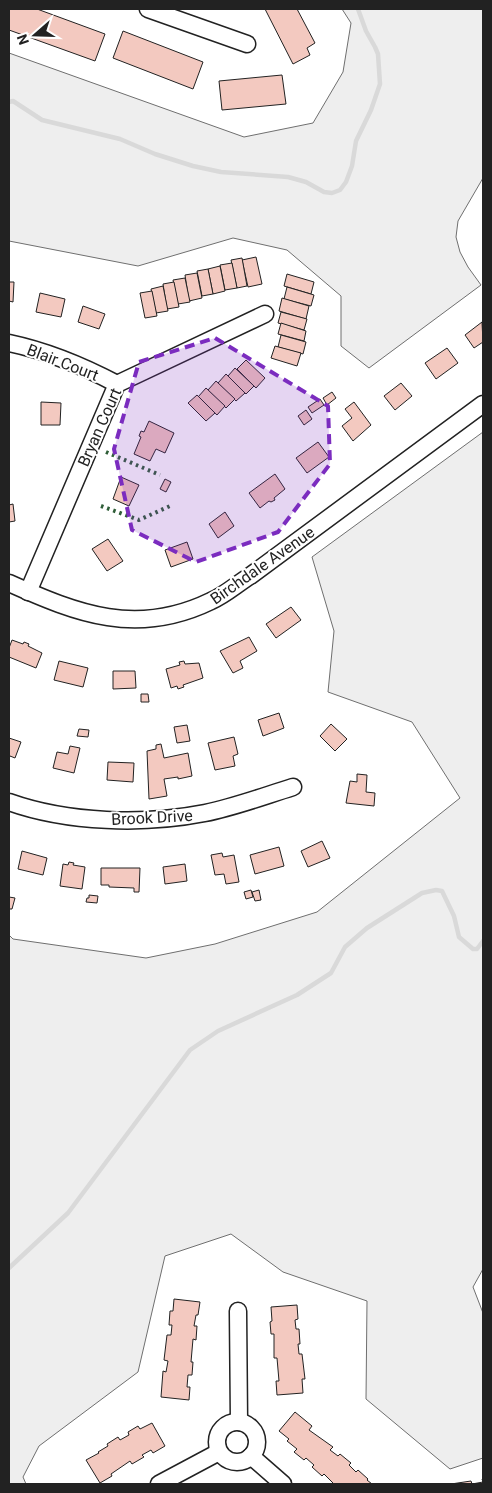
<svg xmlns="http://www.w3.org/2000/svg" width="492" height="1493" font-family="Roboto,sans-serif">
  <rect width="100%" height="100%" fill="#fff"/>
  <g fill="#eee" stroke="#6f6f6f">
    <path d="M342,9H483V178L458,221L456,237L460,252L468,267L481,285L369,368L341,346V296L287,250L233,238L138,266L9,241V53L244,137L313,123L343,72L351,23Z"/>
    <path d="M483,432V1269L473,1287L483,1313V1458L450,1469L366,1399L367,1301L283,1272L231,1234L165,1256L138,1372L39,1446L23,1477L26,1484H9V935L13,939L146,958L215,944L317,912L460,798L412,722L328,692L334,631L312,557Z"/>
  </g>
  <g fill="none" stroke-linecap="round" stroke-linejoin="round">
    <g stroke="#d9d9d9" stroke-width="4.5">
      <path d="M9,102L13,101L42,120L120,139L155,154L193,166L221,172L288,177L306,182L324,192L332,193L340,190L346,182L352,166L356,141L371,110L380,84L378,54L375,47L366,31L358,9"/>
      <path d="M9,1268L68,1213L190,1050L218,1031L297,995L331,973L345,947L367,928L422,893L436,890L442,891L454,916L459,937L473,949H477L483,941"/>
    </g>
  </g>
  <g fill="#f3c9c0" stroke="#222">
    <path d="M9,9H37L105,34L95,61L9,30Z"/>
    <path d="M265,9H297L315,43L307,48L310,55L293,64Z"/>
    <path d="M123,31L203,62L193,89L113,58Z"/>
    <path d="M282,75L286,104L222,110L219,81Z"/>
    <path d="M256,257L262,284L248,287L242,260Z"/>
    <path d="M242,258L247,286L237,288L231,260Z"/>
    <path d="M232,263L237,288L225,290L220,265Z"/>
    <path d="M220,266L225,291L213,294L208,269Z"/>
    <path d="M208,269L213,294L202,296L197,271Z"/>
    <path d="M197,273L202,298L189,301L185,275Z"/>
    <path d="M287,274L314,282L311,294L284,286Z"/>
    <path d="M185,278L190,302L178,304L173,280Z"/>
    <path d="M9,282H14L13,302L9,301Z"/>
    <path d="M174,282L179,307L167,309L163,284Z"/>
    <path d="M163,286L168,311L156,313L151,289Z"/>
    <path d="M287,287L314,295L311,306L284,299Z"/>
    <path d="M152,291L157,316L145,318L140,293Z"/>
    <path d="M40,293L65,299L61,317L36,312Z"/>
    <path d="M282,298L309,306L306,319L279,311Z"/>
    <path d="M83,306L105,314L99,329L78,322Z"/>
    <path d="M281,312L307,319L304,330L278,323Z"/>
    <path d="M482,322L483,342L474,348L465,335Z"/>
    <path d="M281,323L306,331L304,341L278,334Z"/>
    <path d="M281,335L306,342L303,354L278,347Z"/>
    <path d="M275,346L301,353L297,366L271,358Z"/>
    <path d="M447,348L458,363L436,379L425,363Z"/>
    <path d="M246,360L265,378L256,388L237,369Z"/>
    <path d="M235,368L254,386L246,394L228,376Z"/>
    <path d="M226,374L245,393L236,401L218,383Z"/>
    <path d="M216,381L235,399L226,408L208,390Z"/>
    <path d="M401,383L412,396L395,410L384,396Z"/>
    <path d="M206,388L225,406L217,415L198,397Z"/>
    <path d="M332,392L336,398L327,405L323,398Z"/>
    <path d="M197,395L215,413L206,421L188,403Z"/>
    <path d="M320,399L324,405L312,413L308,407Z"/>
    <path d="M41,402L61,403L60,425H41Z"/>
    <path d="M354,402L371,425L353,441L342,426L352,418L345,409Z"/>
    <path d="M306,410L312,419L304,425L298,416Z"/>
    <path d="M149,421L174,433L165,453L156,449L150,461L134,454L141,437L139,436L141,431L144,432Z"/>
    <path d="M318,442L329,457L307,473L296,458Z"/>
    <path d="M275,474L285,489L274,498L275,500L271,502L269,501L260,508L249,493Z"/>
    <path d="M121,477L139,485L129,506L113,499Z"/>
    <path d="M165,479L171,482L166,492L160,489Z"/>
    <path d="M13,504L15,521L9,522V505Z"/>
    <path d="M225,512L234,526L218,538L209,524Z"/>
    <path d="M108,539L123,561L107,571L92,549Z"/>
    <path d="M187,542L193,559L171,567L165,550Z"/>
    <path d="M291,607L301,620L276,638L266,624Z"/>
    <path d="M249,637L257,651L240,661L243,668L233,673L220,651Z"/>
    <path d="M12,640L23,644L24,642L29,644L28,646L42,653L36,668L9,657V648Z"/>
    <path d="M59,661L88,668L83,687L54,680Z"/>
    <path d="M184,661L185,664L199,663L203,678L183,685L184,687L178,689L177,686L171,688L166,669L180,665L179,662Z"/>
    <path d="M113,671H135L136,688L113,689Z"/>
    <path d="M141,694H148L149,702H141Z"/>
    <path d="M279,713L284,728L263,736L258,720Z"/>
    <path d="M331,724L347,739L335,751L320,736Z"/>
    <path d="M187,725L190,741L177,743L174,727Z"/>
    <path d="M79,729L89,730L88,737L77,736Z"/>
    <path d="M234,737L238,754L233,756L235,766L215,770L208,743Z"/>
    <path d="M9,738L21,742L15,758L10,756L9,758Z"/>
    <path d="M161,744L164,758L188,753L192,776L178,779V777L164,779L167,796L149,799L147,751L156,749V745Z"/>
    <path d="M70,746L80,748L74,773L53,768L57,752L68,754Z"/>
    <path d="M108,762L134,763L133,782L107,780Z"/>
    <path d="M357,774L367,775L366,792L375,793L374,806L346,803L350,781L357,782Z"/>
    <path d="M322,841L330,858L308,867L301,851Z"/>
    <path d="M279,847L284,866L255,874L250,855Z"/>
    <path d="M22,851L47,858L43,875L18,869Z"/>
    <path d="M222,853L223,857L234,855L239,882L226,884L224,874L215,875L211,855Z"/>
    <path d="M69,862L74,863L73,865L85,867L82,889L60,886L63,864L68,865Z"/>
    <path d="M185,864L187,881L165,884L163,867Z"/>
    <path d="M101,868H140L139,892H134V888L109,887V885H101Z"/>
    <path d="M251,890L253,897L246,899L244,892Z"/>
    <path d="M259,890L261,900L255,901L252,892Z"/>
    <path d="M89,895L98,896L97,903L86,902L87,898H89Z"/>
    <path d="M9,897L15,898L12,909H9Z"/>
    <path d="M174,1299L200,1302L198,1315H196L194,1326H197L196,1340L193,1339L191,1362H193L192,1375H188L187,1387H190L189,1400L161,1397L163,1371L166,1372L168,1361L164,1360L167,1335H171L172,1325H169L170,1311H173Z"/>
    <path d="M297,1305L298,1319L295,1320L296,1329H299L300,1344H298L299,1354H302L305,1379H302L303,1393L277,1395L276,1381H279L277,1358H274V1334H271L270,1322L272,1321L271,1307Z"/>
    <path d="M295,1412L312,1426L309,1430L333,1447L330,1450L338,1456L340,1454L351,1463L349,1465L356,1472L358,1470L368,1479L367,1480L372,1484H334L324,1474L322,1476L312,1467L314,1465L306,1458L304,1460L294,1452L297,1449L287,1441L289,1439L279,1431Z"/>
    <path d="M152,1423L165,1446L153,1453L151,1450L142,1455L144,1457L132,1464L130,1461L111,1474L112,1476L100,1483L86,1460L99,1453L98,1452L108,1446L107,1444L118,1437L120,1440L129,1435L128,1432L138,1426L140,1429Z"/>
    <path d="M482,1479H483V1484H451L471,1481L472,1484L483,1482Z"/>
  </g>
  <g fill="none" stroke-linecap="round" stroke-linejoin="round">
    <defs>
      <g id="minor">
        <path d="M148,9L247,44"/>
        <path d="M9,343C47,351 83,366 117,384"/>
        <path d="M9,583C78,614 137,637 211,601C225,595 237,584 250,576L483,404"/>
        <path d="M28,592L117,384L265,314"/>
        <path d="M9,802C68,823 144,825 205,813C235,807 264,796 293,787"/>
        <path d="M238,1311L239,1422"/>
        <circle cx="237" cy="1442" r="20"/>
        <path d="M251,1456L283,1484"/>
        <path d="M159,1484L219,1452"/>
      </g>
    </defs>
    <use href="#minor" stroke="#222" stroke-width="19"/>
    <use href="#minor" stroke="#fff" stroke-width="16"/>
    <g stroke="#2f5e38" stroke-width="4" stroke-dasharray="2.5 4" stroke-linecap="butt">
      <path d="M106,452L160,475"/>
      <path d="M101,506L139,520L170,506"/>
    </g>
  </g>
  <path fill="#7b2cbf" fill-opacity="0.2" stroke="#7b2cbf" stroke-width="4" stroke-dasharray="10 6" stroke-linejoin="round" d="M215,338L328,406L330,464L278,532L196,562L132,530L114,449L139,362Z"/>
  <g text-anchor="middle" stroke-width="4" stroke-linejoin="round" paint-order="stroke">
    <g font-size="16" fill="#222" stroke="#fff">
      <text transform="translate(63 362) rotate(21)" y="6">Blair Court</text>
      <text transform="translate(99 427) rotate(-66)" y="6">Bryan Court</text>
      <text transform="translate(262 565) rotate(-35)" y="6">Birchdale Avenue</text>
      <text transform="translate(152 817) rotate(-3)" y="6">Brook Drive</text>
    </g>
  </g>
  <rect width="492" height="1493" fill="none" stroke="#222222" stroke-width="20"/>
  <g transform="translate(35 35) rotate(250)" stroke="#ffffff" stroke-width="4" paint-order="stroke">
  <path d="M0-4L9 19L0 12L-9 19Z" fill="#222222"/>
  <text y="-8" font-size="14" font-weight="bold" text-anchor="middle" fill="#222222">N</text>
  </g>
</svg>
